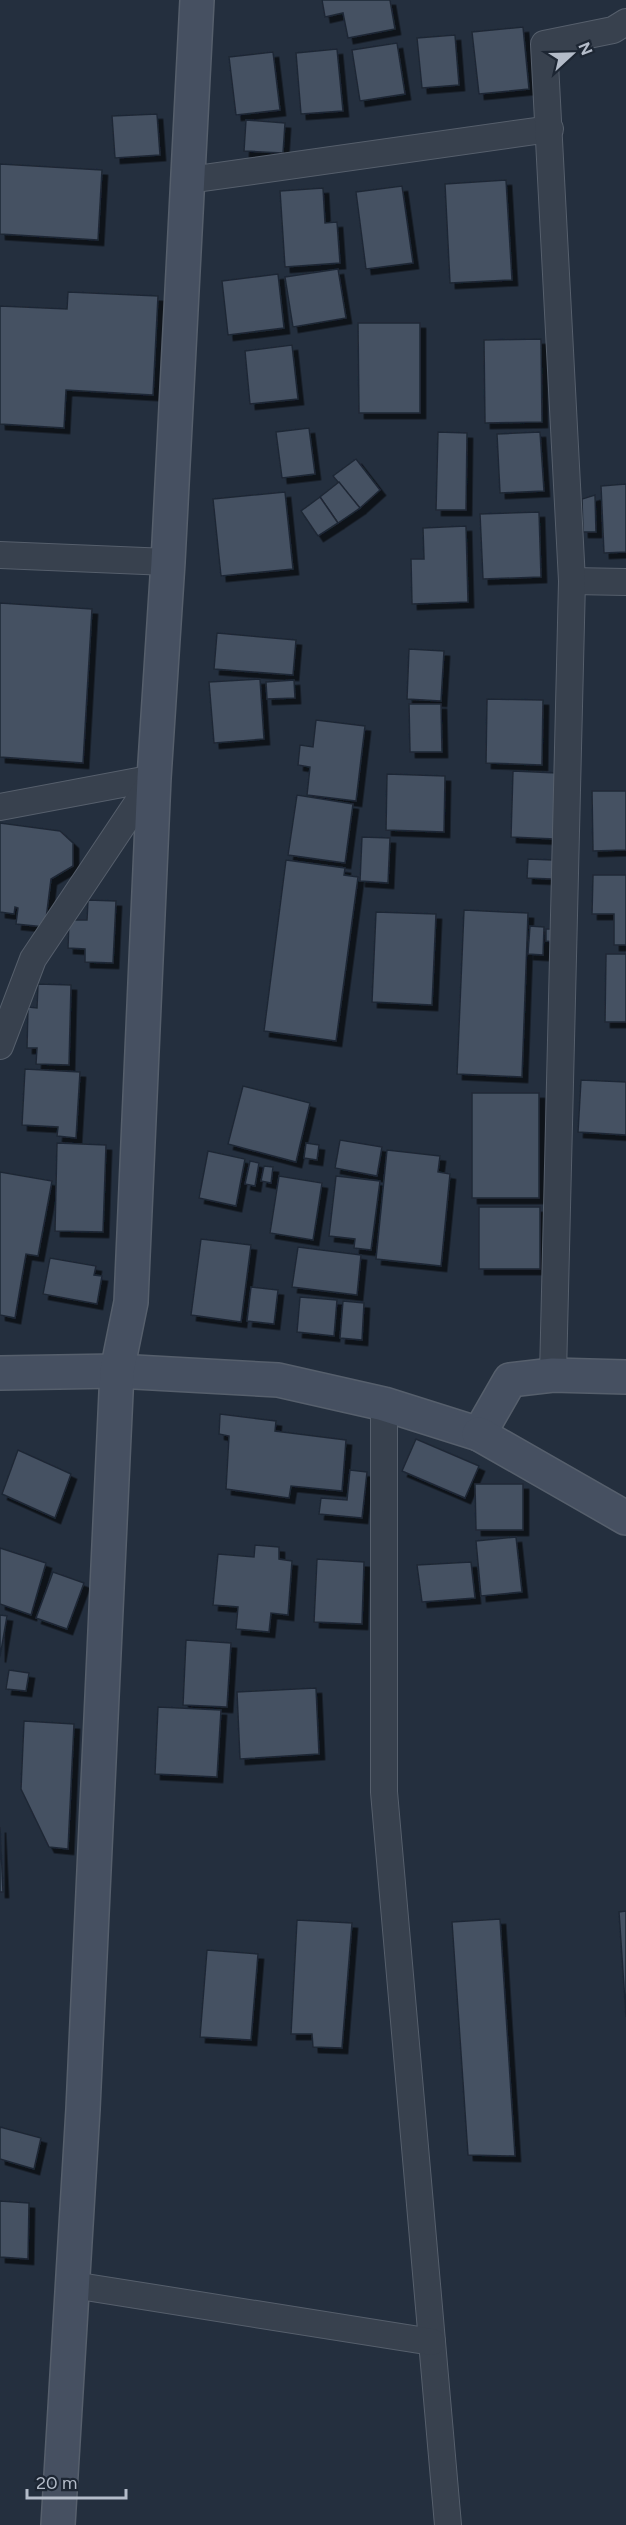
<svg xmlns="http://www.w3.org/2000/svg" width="626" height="2525" font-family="Figtree,sans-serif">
  <defs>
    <filter id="shadow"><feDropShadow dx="5.5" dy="5.5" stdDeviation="0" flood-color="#0009"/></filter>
  </defs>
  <rect width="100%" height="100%" fill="#242f3e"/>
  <g fill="#455162" stroke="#1f2835" stroke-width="1.5" filter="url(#shadow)">
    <path d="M322,0H390L395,29L348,38L343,13L325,17Z"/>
    <path d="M523,27L529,89L479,94L472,32Z"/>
    <path d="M455,35L459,85L422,88L417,38Z"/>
    <path d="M397,43L405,94L360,101L352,50Z"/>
    <path d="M337,49L343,111L301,114L296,53Z"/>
    <path d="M273,52L280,110L236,115L229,57Z"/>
    <path d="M157,114L160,155L115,158L112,116Z"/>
    <path d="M246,120L285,123L283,153L244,151Z"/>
    <path d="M0,164L102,170L98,240L0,234Z"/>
    <path d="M506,180L512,280L450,283L445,184Z"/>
    <path d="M402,186L413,263L366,269L356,192Z"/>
    <path d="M323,188L325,223L337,222L340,263L285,267L280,191Z"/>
    <path d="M338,269L346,318L293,327L285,277Z"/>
    <path d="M278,274L284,328L228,335L222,281Z"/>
    <path d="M68,292L158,296L153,395L66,390L64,428L0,424V306L67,309Z"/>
    <path d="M358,323H420V413H359Z"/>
    <path d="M541,339L542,422L485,423L484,340Z"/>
    <path d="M292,345L298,399L250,404L245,351Z"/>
    <path d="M309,428L315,474L282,478L276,432Z"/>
    <path d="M438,432L467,433L466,510H436Z"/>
    <path d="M540,432L544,491L500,493L497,434Z"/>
    <path d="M356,459L380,490L360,508L333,476Z"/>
    <path d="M339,482L360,508L338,523L320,497Z"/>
    <path d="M626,484V552L604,553L601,486Z"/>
    <path d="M285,492L293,569L221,576L213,499Z"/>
    <path d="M595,495L596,532H583L582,499Z"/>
    <path d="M320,497L338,523L318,536L301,511Z"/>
    <path d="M539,512L541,577L483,579L480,514Z"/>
    <path d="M466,526L468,602L412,604L411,559H424L423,528Z"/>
    <path d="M0,603L92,609L83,763L0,757Z"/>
    <path d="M217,633L296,640L293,675L214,669Z"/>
    <path d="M409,649L444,651L441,701L407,699Z"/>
    <path d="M260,679L264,739L214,743L209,682Z"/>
    <path d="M294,680L295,698L267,699L266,682Z"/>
    <path d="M487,699L543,700L542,765L486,763Z"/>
    <path d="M409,704H441L442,752H410Z"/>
    <path d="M316,720L365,726L356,801L307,795L310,767L298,765L300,745L313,747Z"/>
    <path d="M513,771L557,773L555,839L511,837Z"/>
    <path d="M387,774L445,776L444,832L386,830Z"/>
    <path d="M592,791H626V850L593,851Z"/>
    <path d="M297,795L353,804L345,863L288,855Z"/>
    <path d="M0,823L60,831L73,843V866L51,879L45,927L16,924L18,908L15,907L14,914L0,912Z"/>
    <path d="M362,837L390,838L388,883L360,881Z"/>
    <path d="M528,859L553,860L552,879L527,878Z"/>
    <path d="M286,860L345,868L344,875L358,877L336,1041L264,1031Z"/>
    <path d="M593,875H626V945H614V914H592Z"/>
    <path d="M88,900L116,901L113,963L85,962V949L68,948L69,920H87Z"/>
    <path d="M464,910L528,913L522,1077L457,1074Z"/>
    <path d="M376,912L436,914L432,1005L372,1002Z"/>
    <path d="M530,926L544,927L543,955L528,954Z"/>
    <path d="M546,929H554V942L546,941Z"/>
    <path d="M606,954H626V1022H605Z"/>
    <path d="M38,984L71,985L69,1065L36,1064L37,1048H27L28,1007L37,1008Z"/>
    <path d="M25,1069L80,1072L76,1138L57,1136L58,1127L22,1125Z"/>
    <path d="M581,1080L626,1082V1135L578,1132Z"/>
    <path d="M243,1086L310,1103L296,1162L228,1144Z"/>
    <rect x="472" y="1093" width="67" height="105"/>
    <path d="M340,1140L382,1147L377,1176L335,1168Z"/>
    <path d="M57,1143L106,1145L103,1232L55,1231Z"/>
    <path d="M306,1143L319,1145L317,1160L304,1158Z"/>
    <path d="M387,1150L440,1156L438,1172L450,1174L441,1266L376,1259Z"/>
    <path d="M208,1151L245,1159L236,1206L199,1198Z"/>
    <path d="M250,1161L259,1163L255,1186L245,1184Z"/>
    <path d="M264,1166L273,1167L271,1183L261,1181Z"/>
    <path d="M0,1172L52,1181L38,1256L26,1254L15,1318L0,1315Z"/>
    <path d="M279,1176L322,1183L313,1240L270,1233Z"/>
    <path d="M336,1176L380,1181L371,1250L354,1248L355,1239L329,1236Z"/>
    <rect x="479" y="1207" width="61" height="62"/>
    <path d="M201,1239L251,1245L241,1322L191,1315Z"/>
    <path d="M298,1247L361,1255L357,1295L292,1287Z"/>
    <path d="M50,1258L96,1266L94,1275L102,1276L97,1304L43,1294Z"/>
    <path d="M251,1287L278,1290L274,1324L247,1321Z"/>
    <path d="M300,1297L337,1300L334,1336L297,1332Z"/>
    <path d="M343,1301L364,1303L362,1340L340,1338Z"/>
    <path d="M220,1414L276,1421L275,1431L346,1440L342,1491L291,1486L289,1498L226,1489L229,1436L219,1434Z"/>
    <path d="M416,1439L479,1466L465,1498L402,1471Z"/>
    <path d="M18,1450L71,1474L55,1518L2,1494Z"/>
    <path d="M350,1470L367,1472L362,1518L319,1514L321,1498L347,1500Z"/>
    <path d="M475,1484H523V1530H476Z"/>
    <path d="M516,1537L522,1592L481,1596L476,1541Z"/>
    <path d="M255,1545L279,1547V1559L292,1561L288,1615L271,1613L269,1632L236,1629L238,1607L213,1605L218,1554L254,1557Z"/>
    <path d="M0,1548L46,1563L31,1615L0,1604Z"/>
    <path d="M317,1559L364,1562L362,1624L314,1622Z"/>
    <path d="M471,1562L475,1598L422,1602L417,1565Z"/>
    <path d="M53,1572L84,1583L67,1629L36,1618Z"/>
    <path d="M0,1615L7,1616L0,1657Z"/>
    <path d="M186,1640L231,1643L227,1707L183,1705Z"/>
    <path d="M9,1670L29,1673L26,1691L6,1689Z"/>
    <path d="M316,1688L319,1754L240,1759L237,1692Z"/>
    <path d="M158,1707L221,1710L217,1777L155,1774Z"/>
    <path d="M24,1721L74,1724L68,1849L49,1847L21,1789Z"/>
    <path d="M0,1827L3,1892H0Z"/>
    <path d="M626,1911V2017L619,1912Z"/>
    <path d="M500,1919L515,2156L468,2155L452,1922Z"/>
    <path d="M297,1920L352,1923L342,2048L313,2047L312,2034H291Z"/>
    <path d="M207,1950L258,1954L251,2040L200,2037Z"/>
    <path d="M0,2127L41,2138L34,2169L0,2159Z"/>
    <path d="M0,2201L29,2203L28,2259L0,2257Z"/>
  </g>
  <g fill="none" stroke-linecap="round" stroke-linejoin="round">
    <defs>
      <g id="street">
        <path d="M189,180L550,129"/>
        <path d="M0,555L168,562"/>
        <path d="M572,581L626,582"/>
        <path d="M0,807L154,778"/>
        <path d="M0,1046L33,959L154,778"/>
        <path d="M553,1375L572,581L544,44L613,30L626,22"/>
        <path d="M384,1404V1792L448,2525"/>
        <path d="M73,2285L432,2342"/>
      </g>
      <g id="secondary">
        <path d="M0,1373L117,1371L278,1380L384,1404L479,1434L510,1380L553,1375L626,1377"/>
        <path d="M479,1434L626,1518"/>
        <path d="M58,2525L83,2109L117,1371L131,1302L154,778L168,562L197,0"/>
      </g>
    </defs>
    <use href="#street" stroke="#565f6c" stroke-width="28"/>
    <use href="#secondary" stroke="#565f6c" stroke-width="36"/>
    <use href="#street" stroke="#38414e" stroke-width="26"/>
    <use href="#secondary" stroke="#465061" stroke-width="33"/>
  </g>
  <g transform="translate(572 54) rotate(68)" stroke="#1d2633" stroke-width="4.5" paint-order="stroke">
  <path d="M0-4.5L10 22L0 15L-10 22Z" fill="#b4bcc9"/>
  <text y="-9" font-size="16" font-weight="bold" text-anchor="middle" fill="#b4bcc9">N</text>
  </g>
  <path d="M27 2489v9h99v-9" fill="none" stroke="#b4bcc9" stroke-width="3"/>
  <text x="36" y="2489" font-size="18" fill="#b4bcc9" stroke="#1d2633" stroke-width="4.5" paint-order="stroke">20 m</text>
</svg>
